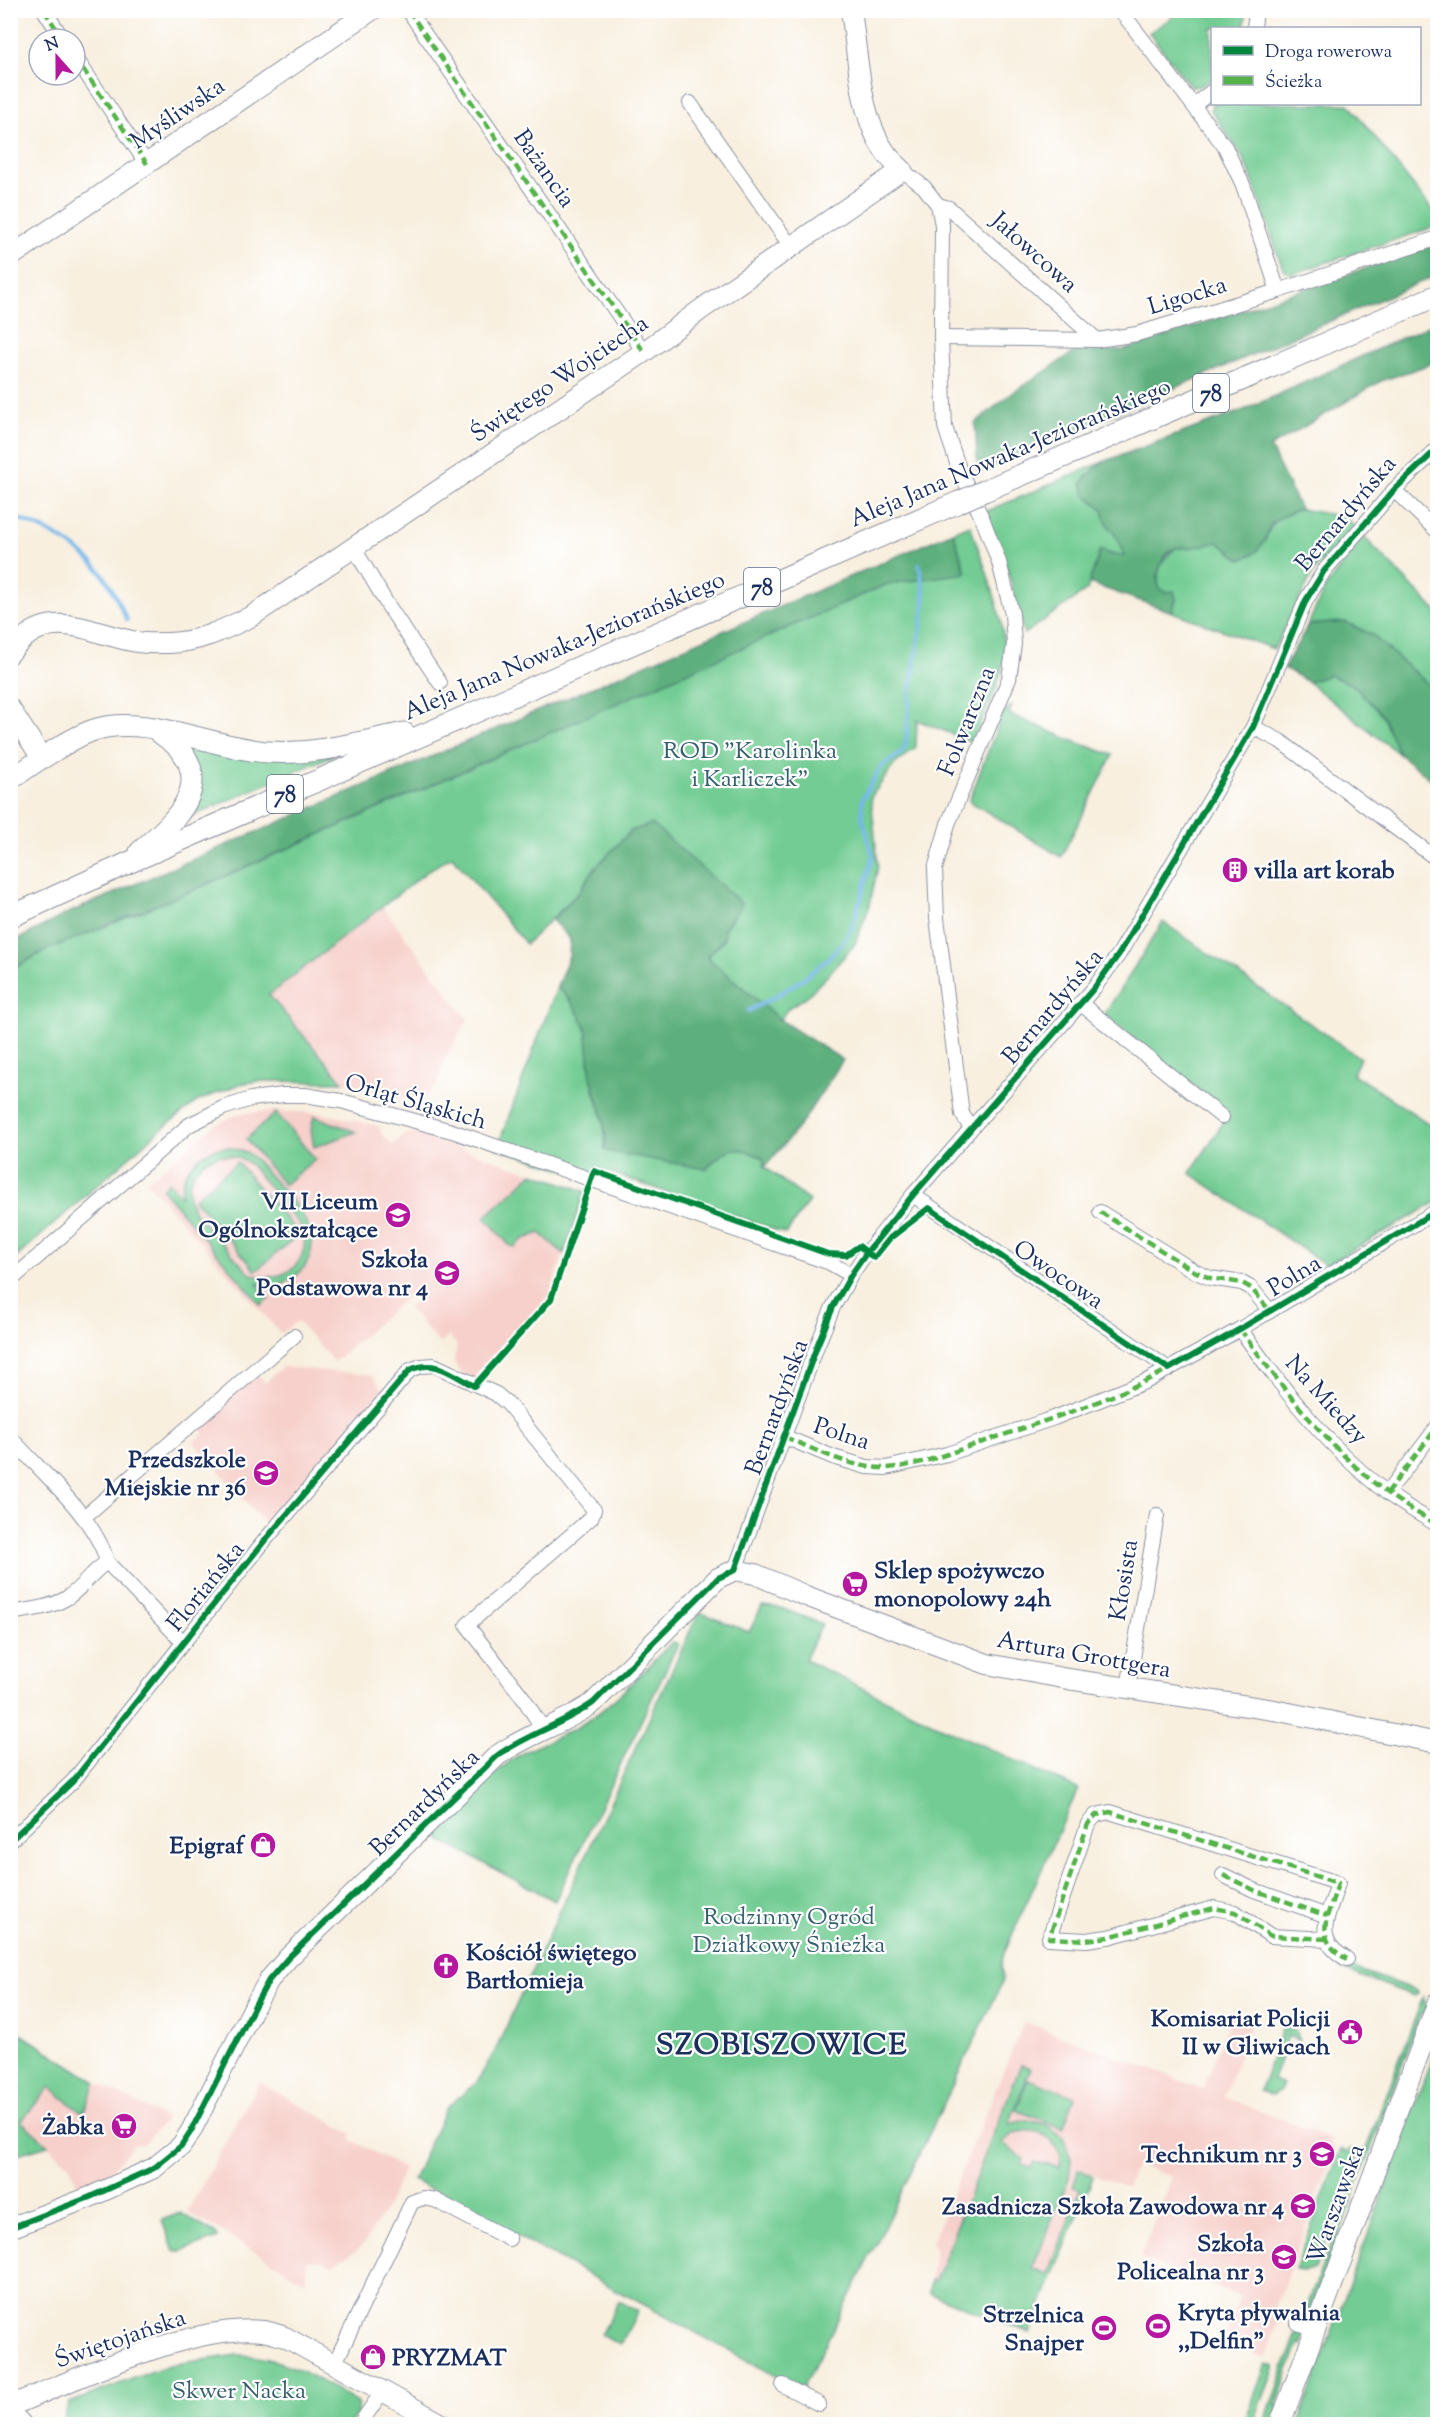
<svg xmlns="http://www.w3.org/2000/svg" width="1448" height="2435" font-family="'Sorts Mill Goudy',serif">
  <rect width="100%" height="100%" fill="#fff"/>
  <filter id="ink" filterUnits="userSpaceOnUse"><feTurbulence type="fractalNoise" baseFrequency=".0167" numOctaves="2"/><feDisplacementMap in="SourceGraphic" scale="12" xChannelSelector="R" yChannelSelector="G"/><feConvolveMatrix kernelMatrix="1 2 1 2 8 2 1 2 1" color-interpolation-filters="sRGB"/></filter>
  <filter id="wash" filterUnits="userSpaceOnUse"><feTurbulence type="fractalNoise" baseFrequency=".008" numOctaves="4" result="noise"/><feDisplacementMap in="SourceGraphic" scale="24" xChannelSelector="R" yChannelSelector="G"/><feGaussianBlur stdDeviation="1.35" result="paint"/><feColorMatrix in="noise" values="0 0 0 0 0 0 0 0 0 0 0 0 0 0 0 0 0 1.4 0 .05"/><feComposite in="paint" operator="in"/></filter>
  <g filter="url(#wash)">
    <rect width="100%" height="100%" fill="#f8efdf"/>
    <g fill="#f7d0cb">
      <path d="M382,906L468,1020L446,1057L436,1087L420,1102L343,1082L269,995Z"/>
      <path d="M271,1111L319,1113L379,1126L381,1134L393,1145L407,1133H415L585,1191L549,1296L475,1379L459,1372L456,1366L454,1361L457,1345L449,1336L440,1344L408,1308L416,1301L410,1294L334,1362L297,1321L281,1334L147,1182L214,1125L239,1114Z"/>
      <path d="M282,1367L372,1375L384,1391L266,1525L194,1442L203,1434L201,1426L203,1420L254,1376H260L265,1383Z"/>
      <path d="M1232,2016L1251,2023L1224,2097L1332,2139L1330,2145L1336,2147L1275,2308L1285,2312L1281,2323L1278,2322L1265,2358L1252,2353L1254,2347L1225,2337L1240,2296L1140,2258L1144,2248H1147L1144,2247L1172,2177L1136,2164L1127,2187L1093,2175L1030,2333L929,2293L935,2246L931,2244L1024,2022L1203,2089Z"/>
      <path d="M96,2082L166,2118L144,2144H134L109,2173L78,2186L70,2166L21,2121L51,2087L83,2113Z"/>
      <path d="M259,2082L352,2134L350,2139L404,2169L384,2212L365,2242L357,2250L332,2265L324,2261H307L305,2281L187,2212Z"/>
    </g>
    <g fill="#72cc93" stroke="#467e78" stroke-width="1.5" fill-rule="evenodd">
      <path d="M1183,10L1247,11L1244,28H1212V79L1198,87L1190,86L1149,33Z"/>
      <path d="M1212,103L1349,104L1437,216V226L1292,274L1286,271L1281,264L1250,173L1241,155L1211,110Z"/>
      <path d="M1103,462L1097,467L1086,495L1103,509L1114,534L1123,544L1124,557L1100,551L1087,590L1024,634L1008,571L985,512Z"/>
      <path d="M1300,509L1345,517L1355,527L1315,569L1274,649L1172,612L1176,599L1159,588C1155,571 1162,559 1176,548H1187L1218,542L1265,541C1272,518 1279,517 1300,509Z"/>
      <path d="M970,525C983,565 1012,628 1002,669C996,694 982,719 972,742L917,720L916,747L894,765L871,797L878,866L870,905L855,944L827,976L806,997L788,1008L780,1020L707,957L724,940L631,831L595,868L579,892L526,944L452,856L429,870L269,995L343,1082L258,1081L240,1084L198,1101L154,1135L11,1262V970L46,950L196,889L887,584L966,573L953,532Z"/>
      <path d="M1363,536L1437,612V692L1372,635L1345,622L1308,625L1325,588Z"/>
      <path d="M1329,675L1353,685L1382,715L1399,754L1308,682Z"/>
      <path d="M1012,706L1009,714L1078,743L1113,755L1061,857L969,801L1003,712Z"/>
      <path d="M183,740L334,755L190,817Z"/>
      <path d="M1163,922L1360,1058L1353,1074L1437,1129V1202L1326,1265L1190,1173L1229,1114L1104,1015Z"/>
      <path d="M557,987C568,998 582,1012 586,1028C590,1043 588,1060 591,1075C594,1100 609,1121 604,1147L717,1157L734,1148L747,1151L763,1158L765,1167L809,1201L786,1234L597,1168L592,1178L497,1148Z"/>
      <path d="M276,1113L315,1159L284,1185L246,1139Z"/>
      <path d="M314,1116L356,1132L314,1147L311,1130Z"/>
      <path d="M228,1147L246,1152L255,1159C278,1188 337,1233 300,1272C289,1284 273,1287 257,1284L269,1298L261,1305L162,1189L169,1182L181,1196C181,1168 200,1149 228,1147ZM219,1155L237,1157L250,1164L302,1228C314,1263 280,1287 249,1273L195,1213L189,1198V1184L195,1171L205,1161Z"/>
      <path d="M237,1162L299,1234L256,1271L194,1199Z"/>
      <path d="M533,1173L585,1191L564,1254L540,1233L522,1240L515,1247L510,1246L485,1217Z"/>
      <path d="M762,1606L781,1608L822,1624L805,1660L935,1724L1078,1789L1004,1953L1001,1967L1003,1981L880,2236L802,2390L413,2180L445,2109L477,2082L494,2053L699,1612L749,1632Z"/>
      <path d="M672,1642L678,1644L555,1901L440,1840L438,1829C463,1805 487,1777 516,1757C536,1744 560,1738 581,1725C616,1703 643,1671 672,1642Z"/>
      <path d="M1350,1967L1415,1990L1418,1994L1414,1996L1341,1969Z"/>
      <path d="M1423,1997L1427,2007L1425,2014H1421L1309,2316L1306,2319L1304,2315Z"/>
      <path d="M10,2027L96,2082L83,2114L50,2087L21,2121L48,2145L11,2156Z"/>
      <path d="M1283,2027L1295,2031L1299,2041L1288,2036L1273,2080L1283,2084L1280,2091L1272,2095L1260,2091Z"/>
      <path d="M1437,2046V2424H1298Z"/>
      <path d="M1021,2064L1031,2068L1009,2124L1026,2120L1046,2124L1063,2137L1071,2159L1069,2178L1032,2269L1048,2275L1080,2190L1073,2186L1079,2169L1093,2177L1030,2333L929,2293L931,2280L935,2281ZM1023,2131C1045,2129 1062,2145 1060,2167L1034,2162L1031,2168L1022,2165L1024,2159L1002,2143L1011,2135Z"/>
      <path d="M1028,2079L1075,2097L1063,2128L1016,2110Z"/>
      <path d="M1341,2149L1348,2152L1350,2149L1355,2150L1358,2156L1315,2269L1301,2271L1295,2269Z"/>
      <path d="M180,2213L216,2234L218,2238L181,2251H174L162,2220Z"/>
      <path d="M619,2301L638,2311L620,2345L601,2335Z"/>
      <path d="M1300,2331L1305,2336L1301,2346L1298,2345L1276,2405L1279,2406L1272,2424H1264L1297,2333Z"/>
      <path d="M237,2355C288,2357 315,2378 358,2403L357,2414L349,2424H62L69,2403L169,2365Z"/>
      <path d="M1266,2364L1275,2367L1253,2424H1244Z"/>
    </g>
    <g fill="#5db07d" stroke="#3c706e" stroke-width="1.5">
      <path d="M1437,244V275L978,473L975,423L1008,396L1074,352L1124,350Z"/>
      <path d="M1437,322V362L1381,381L1270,447L1300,509L1281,517L1270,525L1265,541L1256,552L1242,560L1218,542C1209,544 1199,546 1190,548C1186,548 1180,547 1176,548C1161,553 1155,576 1159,588L1166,592L1174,591L1176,599L1172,612L1089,583L1100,551L1104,550L1108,554L1124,556C1122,535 1104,530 1103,509L1086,495L1082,484L1086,477L1103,462L1244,410Z"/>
      <path d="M953,532L966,573L887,584L196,889L46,950L11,970V943L68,913Z"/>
      <path d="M1345,622L1372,635L1437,692V784L1399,754L1382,715L1353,685L1329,675L1308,682L1284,668L1308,625Z"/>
      <path d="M652,824L742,904L724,929V939L707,957L780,1020L843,1060L801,1124L765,1167L763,1158C733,1144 728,1146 706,1169L605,1151L606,1136L603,1118L591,1077L586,1027L571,1001L557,987L569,956L570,939L552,920L579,892L595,868L631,831Z"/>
    </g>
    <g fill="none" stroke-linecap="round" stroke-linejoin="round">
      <g stroke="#75b7ea" stroke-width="4">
        <path d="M10,516C43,527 78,545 100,571C112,585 119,604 127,620"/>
        <path d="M748,1011C784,993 838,961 854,922L873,856L862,817V799L881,767L901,753L906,744L910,693L924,608V591L919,564"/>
      </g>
    </g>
  </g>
  <g filter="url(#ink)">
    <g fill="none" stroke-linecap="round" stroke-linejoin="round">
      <defs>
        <g id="street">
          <path d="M44,10L63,39"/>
          <path d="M408,10L644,352"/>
          <path d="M1120,10L1225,147L1243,185L1278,291"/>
          <path d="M1254,28L1256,10"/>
          <path d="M75,57L147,164"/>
          <path d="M690,103L792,248"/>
          <path d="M1194,105L1212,91"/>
          <path d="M902,170L924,187L938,205L942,225L941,338L945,427L959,469L983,520L999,562L1012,614L1014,644L1009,679L948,824L935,869L937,918L962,1114L971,1128"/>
          <path d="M938,205L949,208L1097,340"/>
          <path d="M941,338L1097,340L1137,334L1278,291L1438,238"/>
          <path d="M1394,490L1438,532"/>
          <path d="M354,548L387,604L440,683"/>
          <path d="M1253,727L1280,741L1438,860"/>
          <path d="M1080,1003L1222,1117"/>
          <path d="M913,1195L1169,1369"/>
          <path d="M1100,1212L1194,1271L1210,1278L1242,1283L1251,1288L1270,1311"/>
          <path d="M10,1281L189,1125L223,1108L251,1099L283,1095H305L341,1101L452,1131L830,1263L851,1275"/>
          <path d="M1240,1329C1283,1389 1328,1448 1387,1493C1403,1505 1421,1515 1438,1525"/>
          <path d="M10,1437C41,1472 96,1518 107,1562"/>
          <path d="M785,1437L833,1457L867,1467L886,1468L947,1454L1054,1418L1147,1381L1240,1329L1438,1210"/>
          <path d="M1387,1493L1438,1426"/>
          <path d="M84,1517L294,1336"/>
          <path d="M735,1570L817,1346L833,1307L851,1275L867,1252L913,1195L1094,988L1119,954L1253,727L1306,600L1324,571L1394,490L1438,448"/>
          <path d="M10,1613C28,1610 49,1608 65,1599C81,1590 91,1572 107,1562L183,1642"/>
          <path d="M1128,1688L1157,1515"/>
          <path d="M10,1841L73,1781L266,1539L410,1370L421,1366L434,1365L496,1394L508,1404L594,1510L591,1518L467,1625L524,1699L543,1729"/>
          <path d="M1223,1875L1254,1890L1327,1916"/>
          <path d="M1327,1939L1271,1936L1235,1912L1214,1908L1108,1937L1086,1940L1049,1938L1088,1824L1096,1815L1110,1812L1338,1883C1330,1913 1310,1939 1347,1959"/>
          <path d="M1298,2323L1316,2329"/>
          <path d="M334,2365L412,2202L423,2198L435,2200L509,2239"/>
          <path d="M783,2385L819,2404"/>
          <path d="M360,2424L382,2392"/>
        </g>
        <g id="secondary">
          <path d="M10,257L372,10"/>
          <path d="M10,653C48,602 88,634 137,642C147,644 159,643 169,643C200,642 225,629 252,616L644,352L703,308L902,170C897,165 890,159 886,153C859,117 858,54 851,10"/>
          <path d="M10,709L42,758L10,780"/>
          <path d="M10,2228L90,2197L154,2168L181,2146L191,2131L255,2005L269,1980L288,1958L498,1755C528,1734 563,1724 593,1703L718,1578L735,1570L755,1574L806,1596L987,1664L1068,1679L1274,1710L1438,1743"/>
          <path d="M10,2406C78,2379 191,2323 263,2331C270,2332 278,2335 285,2337L442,2424"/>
          <path d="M10,2412L21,2424"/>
          <path d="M1280,2424L1438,2002"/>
        </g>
        <g id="primary">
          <path d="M984,491L1438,295"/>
          <path d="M42,758C59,748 75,736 94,730C146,713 215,749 269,752C314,755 360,742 404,733"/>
          <path d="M140,852C168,826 213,792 181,750C175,743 165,737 159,732"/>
          <path d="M10,917L128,863L959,502"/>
        </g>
      </defs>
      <use href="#street" stroke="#8a8f9e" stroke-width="16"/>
      <use href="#secondary" stroke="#8a8f9e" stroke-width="22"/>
      <use href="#primary" stroke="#8a8f9e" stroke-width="23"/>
      <use href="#street" stroke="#fff" stroke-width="14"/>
      <use href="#secondary" stroke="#fff" stroke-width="20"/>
      <use href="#primary" stroke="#fff" stroke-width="21"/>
      <defs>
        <path id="primary-bridge" d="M959,502L984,491"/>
      </defs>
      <use href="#primary-bridge" stroke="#8a8f9e" stroke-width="23" stroke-linecap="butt"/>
      <use href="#primary-bridge" stroke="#fff" stroke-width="21"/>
      <g stroke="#55b248" stroke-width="4.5" stroke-dasharray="9 4.5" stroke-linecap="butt">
        <path d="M44,10L63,39"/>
        <path d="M408,10L644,352"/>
        <path d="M75,57L147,164"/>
        <path d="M1100,1212L1194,1271L1210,1278L1242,1283L1251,1288L1270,1311"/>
        <path d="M1240,1329C1283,1389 1328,1448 1387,1493C1403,1505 1421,1515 1438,1525"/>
        <path d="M785,1437C816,1450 850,1468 885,1468C918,1467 954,1451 986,1441C1049,1419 1114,1400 1172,1367"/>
        <path d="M1387,1493L1438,1426"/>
        <path d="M1223,1875L1254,1890L1327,1916"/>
        <path d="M1327,1939L1271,1936L1235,1912L1214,1908L1108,1937L1086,1940L1049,1938L1088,1824L1096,1815L1110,1812L1338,1883C1330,1913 1310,1939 1347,1959"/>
      </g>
      <defs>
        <g id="cycleway">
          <path d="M10,1841L73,1781L266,1539L410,1370C436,1359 450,1373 474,1386L551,1299L594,1171L828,1254L846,1255L859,1246L874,1258L890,1238L929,1208L1169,1369L1240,1329L1438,1210"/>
          <path d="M10,2228L90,2197L154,2168L181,2146L191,2131L255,2005L269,1980L288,1958L498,1755C528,1734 563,1724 593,1703L718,1578L735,1570L817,1346L833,1307L851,1275L867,1252L913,1195L1094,988L1119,954L1253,727L1306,600L1324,571L1394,490L1438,448"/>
        </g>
      </defs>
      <use href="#cycleway" stroke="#fff" stroke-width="10"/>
      <use href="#cycleway" stroke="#00873e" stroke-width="6"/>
    </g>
  </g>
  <defs>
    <symbol id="building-disc" viewBox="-11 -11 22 22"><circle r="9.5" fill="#b5179e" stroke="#fff"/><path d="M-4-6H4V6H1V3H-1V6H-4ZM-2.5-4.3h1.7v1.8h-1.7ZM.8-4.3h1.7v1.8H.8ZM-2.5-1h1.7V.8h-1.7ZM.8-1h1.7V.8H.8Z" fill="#fff"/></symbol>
    <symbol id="school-disc" viewBox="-11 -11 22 22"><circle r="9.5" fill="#b5179e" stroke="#fff"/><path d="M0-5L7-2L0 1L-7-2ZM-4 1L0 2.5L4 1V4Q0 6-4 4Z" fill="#fff"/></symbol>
    <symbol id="supermarket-disc" viewBox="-11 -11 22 22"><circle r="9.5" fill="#b5179e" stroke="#fff"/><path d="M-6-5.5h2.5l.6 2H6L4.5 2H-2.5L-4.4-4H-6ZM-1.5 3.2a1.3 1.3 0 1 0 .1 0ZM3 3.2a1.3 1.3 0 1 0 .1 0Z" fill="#fff"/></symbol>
    <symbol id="shop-disc" viewBox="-11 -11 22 22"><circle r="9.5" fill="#b5179e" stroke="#fff"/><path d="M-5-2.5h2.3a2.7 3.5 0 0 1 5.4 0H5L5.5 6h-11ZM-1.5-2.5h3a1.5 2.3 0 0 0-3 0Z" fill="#fff"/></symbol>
    <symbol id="church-disc" viewBox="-11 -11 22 22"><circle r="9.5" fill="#b5179e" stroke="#fff"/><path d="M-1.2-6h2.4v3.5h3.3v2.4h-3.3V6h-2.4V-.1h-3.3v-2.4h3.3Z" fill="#fff"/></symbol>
    <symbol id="civic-disc" viewBox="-11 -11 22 22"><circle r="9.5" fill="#b5179e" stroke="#fff"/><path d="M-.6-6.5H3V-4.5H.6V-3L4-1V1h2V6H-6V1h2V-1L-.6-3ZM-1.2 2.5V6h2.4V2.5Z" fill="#fff"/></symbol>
    <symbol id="stadium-disc" viewBox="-11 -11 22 22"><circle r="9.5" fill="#b5179e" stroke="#fff"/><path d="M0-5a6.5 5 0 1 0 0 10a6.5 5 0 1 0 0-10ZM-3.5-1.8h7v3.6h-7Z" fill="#fff"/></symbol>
  </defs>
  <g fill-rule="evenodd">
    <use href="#building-disc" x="1220" y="855" width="30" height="30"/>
    <use href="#school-disc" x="383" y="1200" width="30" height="30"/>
    <use href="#school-disc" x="432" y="1258" width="30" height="30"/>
    <use href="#school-disc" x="251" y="1458" width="30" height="30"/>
    <use href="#supermarket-disc" x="840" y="1569" width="30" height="30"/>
    <use href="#shop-disc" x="248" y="1830" width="30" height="30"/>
    <use href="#church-disc" x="431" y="1951" width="30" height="30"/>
    <use href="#civic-disc" x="1335" y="2017" width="30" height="30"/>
    <use href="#supermarket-disc" x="109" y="2111" width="30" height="30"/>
    <use href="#school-disc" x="1307" y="2139" width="30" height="30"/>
    <use href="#school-disc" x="1288" y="2191" width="30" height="30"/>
    <use href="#school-disc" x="1269" y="2242" width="30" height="30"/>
    <use href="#stadium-disc" x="1143" y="2311" width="30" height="30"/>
    <use href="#stadium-disc" x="1089" y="2313" width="30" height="30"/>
    <use href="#shop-disc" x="358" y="2342" width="30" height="30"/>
  </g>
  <g text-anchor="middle" stroke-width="4.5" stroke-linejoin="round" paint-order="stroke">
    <g fill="#fff" stroke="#5f6d8e" stroke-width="1.5">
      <rect x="1193" y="374" width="36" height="38" rx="4.5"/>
      <rect x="744" y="568" width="36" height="38" rx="4.5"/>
      <rect x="267" y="775" width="36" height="38" rx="4.5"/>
    </g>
    <g font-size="22" font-weight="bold" fill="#1b2f5e">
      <text x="1211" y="401">78</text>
      <text x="762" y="595">78</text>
      <text x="285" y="802">78</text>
    </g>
    <g font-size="24" fill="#1b2f5e" stroke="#fff">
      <text transform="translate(177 113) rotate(-34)" y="8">Myśliwska</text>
      <text transform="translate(545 168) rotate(55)" y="8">Bażancia</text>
      <text transform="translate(1035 252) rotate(42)" y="8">Jałowcowa</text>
      <text transform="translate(1187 295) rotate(-17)" y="8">Ligocka</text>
      <text transform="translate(559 378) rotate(-34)" y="8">Świętego Wojciecha</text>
      <text transform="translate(1010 452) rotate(-23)" y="8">Aleja Jana Nowaka-Jeziorańskiego</text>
      <text transform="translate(1345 513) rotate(-50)" y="8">Bernardyńska</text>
      <text transform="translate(564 645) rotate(-23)" y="8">Aleja Jana Nowaka-Jeziorańskiego</text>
      <text transform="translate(966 721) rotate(-68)" y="8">Folwarczna</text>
      <text transform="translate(1052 1006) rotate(-50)" y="8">Bernardyńska</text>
      <text transform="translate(416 1101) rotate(16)" y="8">Orląt Śląskich</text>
      <text transform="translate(1059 1274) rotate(34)" y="8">Owocowa</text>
      <text transform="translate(1294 1275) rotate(-31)" y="8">Polna</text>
      <text transform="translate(1327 1399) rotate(48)" y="8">Na Miedzy</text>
      <text transform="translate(776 1407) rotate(-70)" y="8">Bernardyńska</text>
      <text transform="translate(842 1433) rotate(18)" y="8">Polna</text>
      <text transform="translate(1123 1580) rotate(-81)" y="8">Kłosista</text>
      <text transform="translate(205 1586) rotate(-51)" y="8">Floriańska</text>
      <text transform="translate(1084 1654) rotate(10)" y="8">Artura Grottgera</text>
      <text transform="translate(424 1802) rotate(-44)" y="8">Bernardyńska</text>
      <text transform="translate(1335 2204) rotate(-70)" y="8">Warszawska</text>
      <text transform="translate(120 2338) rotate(-19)" y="8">Świętojańska</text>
    </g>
    <g font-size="24" fill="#355e6e" stroke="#fff">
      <text x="750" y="758">ROD "Karolinka<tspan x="750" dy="28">i Karliczek"</tspan></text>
      <text x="789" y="1924">Rodzinny Ogród<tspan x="789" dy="28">Działkowy Śnieżka</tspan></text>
      <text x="239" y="2398">Skwer Nacka</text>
    </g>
    <g font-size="24" font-weight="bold" fill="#1b2f5e" stroke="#fff" text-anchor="end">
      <text x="1254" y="878" text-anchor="start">villa art korab</text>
      <text x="378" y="1209">VII Liceum<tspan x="378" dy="28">Ogólnokształcące</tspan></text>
      <text x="428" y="1267">Szkoła<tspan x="428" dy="28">Podstawowa nr 4</tspan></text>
      <text x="246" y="1467">Przedszkole<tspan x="246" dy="28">Miejskie nr 36</tspan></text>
      <text x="874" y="1578" text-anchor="start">Sklep spożywczo<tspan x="874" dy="28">monopolowy 24h</tspan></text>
      <text x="244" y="1853">Epigraf</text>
      <text x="466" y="1960" text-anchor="start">Kościół świętego<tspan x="466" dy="28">Bartłomieja</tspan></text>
      <text x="1330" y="2026">Komisariat Policji<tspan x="1330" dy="28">II w Gliwicach</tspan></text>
      <text x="104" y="2134">Żabka</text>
      <text x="1302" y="2162">Technikum nr 3</text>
      <text x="1284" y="2214">Zasadnicza Szkoła Zawodowa nr 4</text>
      <text x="1264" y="2251">Szkoła<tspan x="1264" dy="28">Policealna nr 3</tspan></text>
      <text x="1178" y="2320" text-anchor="start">Kryta pływalnia<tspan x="1178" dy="28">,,Delfin"</tspan></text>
      <text x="1084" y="2322">Strzelnica<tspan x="1084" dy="28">Snajper</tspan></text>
      <text x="392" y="2365" text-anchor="start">PRYZMAT</text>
    </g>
    <g font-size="30" font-weight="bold" letter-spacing="1.5" fill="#1b2f5e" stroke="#fff">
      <text x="782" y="2054">SZOBISZOWICE</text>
    </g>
  </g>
  <rect width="1448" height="2435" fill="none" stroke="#fff" stroke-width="36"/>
  <rect x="1211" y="27" width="210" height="78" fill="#ffffff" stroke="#a4acbf" stroke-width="1.5"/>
  <rect x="1223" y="46" width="30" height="9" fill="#00873e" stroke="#a4acbf" stroke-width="1.5"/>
  <text x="1265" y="57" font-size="18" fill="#1b2f5e">Droga rowerowa</text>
  <rect x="1223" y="76" width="30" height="9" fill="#55b248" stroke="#a4acbf" stroke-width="1.5"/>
  <text x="1265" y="87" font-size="18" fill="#1b2f5e">Ścieżka</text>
  <g transform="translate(57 57) rotate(339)"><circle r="28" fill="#ffffff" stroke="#a4acbf" stroke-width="1.5"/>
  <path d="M0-4.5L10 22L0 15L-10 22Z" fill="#b5179e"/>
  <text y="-9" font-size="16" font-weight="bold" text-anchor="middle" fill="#1b2f5e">N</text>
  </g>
</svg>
